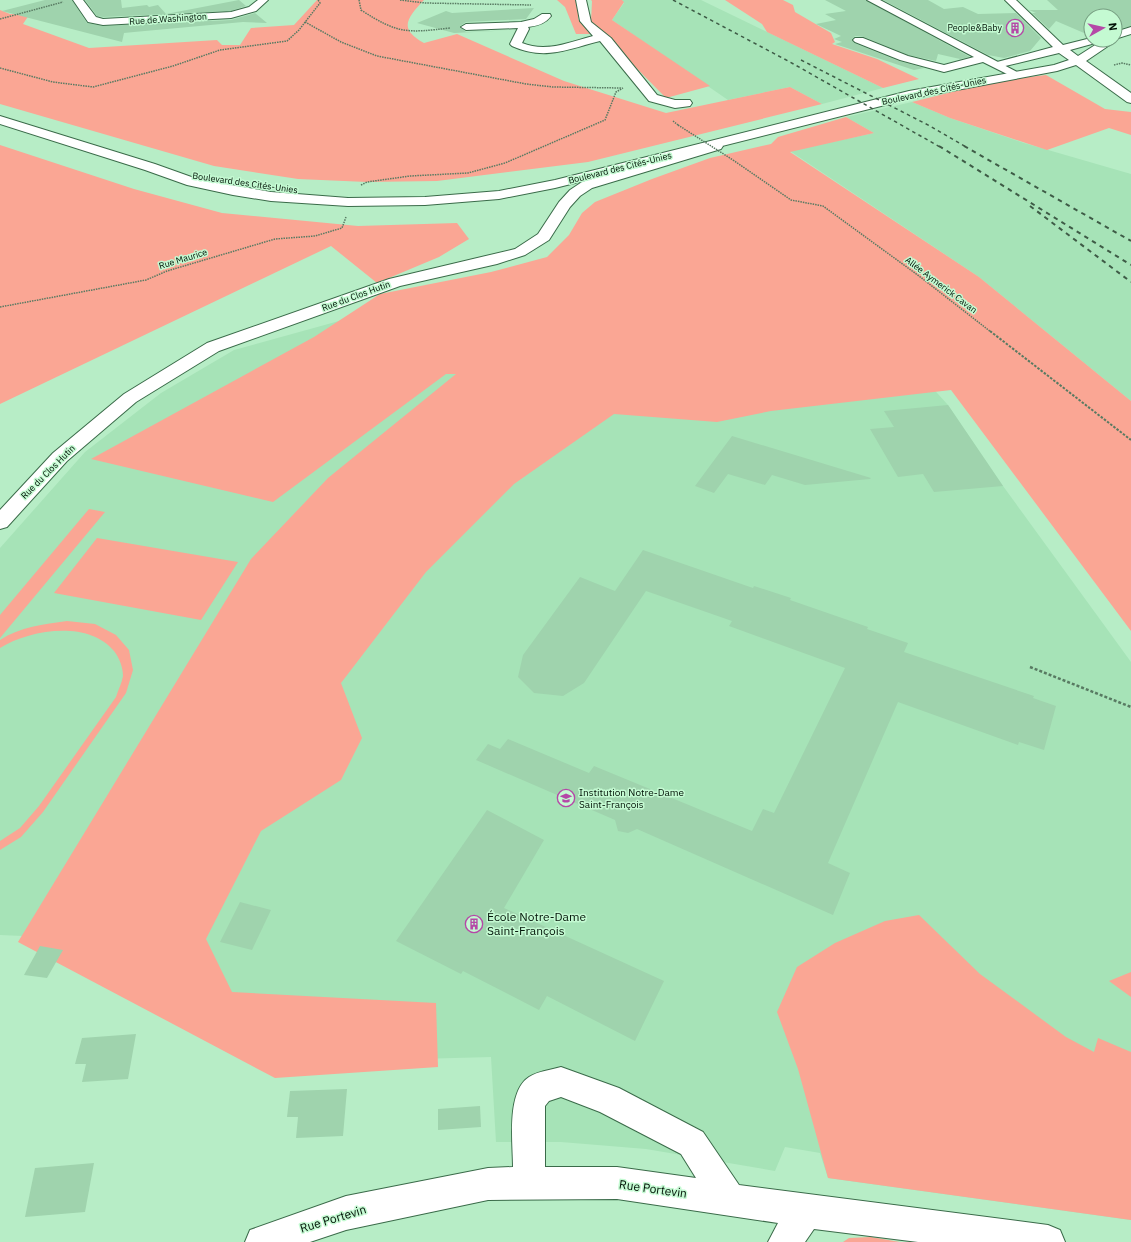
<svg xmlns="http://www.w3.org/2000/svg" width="1131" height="1242" font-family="'IBM Plex Sans',sans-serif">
  <rect width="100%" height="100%" fill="#b7edc6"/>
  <g fill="#a6e3b7">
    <path d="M622,0H701L883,88L822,104L790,87L728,100L612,20L624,3Z"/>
    <path d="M912,102L950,118L1024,143L1131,174V401L979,277L790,151L874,133L846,117Z"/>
    <path d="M433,295L928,383L948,405L1003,486L1131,662V1220L828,1178L820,1153L785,1147L775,1171L646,1149L561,1142H496L491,1057L271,1063L138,941L0,935V548L85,452L161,393L234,350Z"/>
  </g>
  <g fill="#faa694">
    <path d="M317,0H424C407,18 398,29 424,43L457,34L564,81L666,113L790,87L822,104L588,162L437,181L367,182L298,179L214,166L0,104V10L10,14L29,15L23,24L89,48L217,40L222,45H240L251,28L294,25Z"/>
    <path d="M557,0H575L579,3L578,19L592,34H576L565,7Z"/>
    <path d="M591,0H622L624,2L612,20L710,86L666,98L591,22L592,1Z"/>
    <path d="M725,0H783L793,5L795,12L831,33L835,42L832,44L877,59L919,79L883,88L767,32L762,24Z"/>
    <path d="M1046,75L1105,109L1131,112V135L1109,128L1047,150L950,118L912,102L996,81Z"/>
    <path d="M846,117L874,133L790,152L979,277L1131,401V631L951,390L771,411L717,422L614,414L514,484L426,572L341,683L362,738L341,780L261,831L206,939L232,992L436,1003L438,1067L275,1078L18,942L251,559L328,478L456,374H446L273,502L91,459L314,337L380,294L491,272L547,257L569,235L582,213L595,202L652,179L710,158L771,144L778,137Z"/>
    <path d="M0,145L134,189L222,213L358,226L457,223L469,239L439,257L377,283L331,246L0,404Z"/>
    <path d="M89,509L105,512L0,638V615Z"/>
    <path d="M97,538L238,562L201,620L54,593Z"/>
    <path d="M67,621L95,624L116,635L129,650L133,670L126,693L43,812L21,837L0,850V841L20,828L39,806L116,697C118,690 122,683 123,676C123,667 119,657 114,651C89,620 30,629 0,648V640C20,627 44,624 67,621Z"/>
    <path d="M919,915L980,974L1066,1037L1094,1052L1098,1038L1131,1052V1220L828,1178L798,1069L777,1012L797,967L835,943L885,921Z"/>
    <path d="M1131,972V997L1109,981Z"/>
    <path d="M871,1237L900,1242H843L849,1238Z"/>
  </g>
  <g fill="#9fd3ad">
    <path d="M45,0H72L87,23L103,26L231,20L255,13L267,23L243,22L134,32L124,33L122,42L2,11Z"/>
    <path d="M85,0H121L122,8L147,5L149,7L158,5L166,14L239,0L246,6L231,11L103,17L97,16Z"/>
    <path d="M825,0H866L970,57L960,59L938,54L936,61L908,55L864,37L855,36L852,39L854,43L899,61L924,68L914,70L835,44L842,42L834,39L841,36L816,24L836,20L825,14L846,11Z"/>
    <path d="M883,0H928L944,9L963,7L978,14L1016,13L1041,38L1030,51L1004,58L988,55Z"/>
    <path d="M1047,0H1131V26L1115,30V16H1091V36L1056,21L1049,29L1032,13H1036L1029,10H1058Z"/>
    <path d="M534,8L526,19L466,22L460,26L466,32L515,30L454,33L417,23L446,11L452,13Z"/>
    <path d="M948,405L1003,486L934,492L923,474L898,477L870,429L894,427L884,411Z"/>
    <path d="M732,436L871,478L870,479L805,485L772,475L765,485L728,474L714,493L695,486Z"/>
    <path d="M643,550L753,588L754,586L791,598L790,600L868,627L867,629L908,643L904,652L1034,696L1033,698L1056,706L1044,750L1019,742L1018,745L898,702L828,863L850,873L833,915L637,829L628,833L618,831L615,820L476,760L488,744L500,749L508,739L589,773L594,766L752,831L763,809L774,813L845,668L729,626L732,621L646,591L584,683L563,696L534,693L518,677L523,655L580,577L615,591Z"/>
    <path d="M487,810L544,840L504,908L664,981L635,1041L547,996L539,1010L463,971L461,974L396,941Z"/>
    <path d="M240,902L271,910L252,950L220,942Z"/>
    <path d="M40,946L63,950L47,978L24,975Z"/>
    <path d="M136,1034L128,1079L82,1082L86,1064H75L82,1038Z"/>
    <path d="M347,1089L343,1136L296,1138L298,1117H287L290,1091Z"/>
    <path d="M480,1106L481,1127L438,1130V1109Z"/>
    <path d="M94,1163L85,1212L25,1217L35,1168Z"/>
  </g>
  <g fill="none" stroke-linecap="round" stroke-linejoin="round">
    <defs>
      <g id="minor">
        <path d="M73,0H83L96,17L103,19L231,12L249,7L258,0H268L256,11L231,18L103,25L88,22Z"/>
        <path d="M576,0H586L591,22L611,38L657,95L675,100H690L692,103L690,106L675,108L649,101L600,41C568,49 545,61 512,46L510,44L518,28L466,30L461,27L466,24L521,22L534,19L542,14H550L551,16C545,24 537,26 528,27L529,29L522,43C546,53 570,42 593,36L580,21Z"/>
        <path d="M867,0H880L1021,74L1019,76H1011L983,62L944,72L900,60L855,42L853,40L855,38H863L908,56L944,65L974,57Z"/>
        <path d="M716,142L723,146L721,149L592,188L580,196L570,207L549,240L525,255L497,264L400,286L219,351L136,402L67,461L7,527L0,529V510L53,453L124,394L207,343L389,279L515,249L538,234L559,202L570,190L582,182Z"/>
        <path d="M561,1067L619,1088L703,1132L739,1185L1048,1225L1060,1230L1065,1242H918L814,1229L805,1242H768L778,1223L617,1199L488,1200L346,1230L310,1242H245L250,1230L346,1196L488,1168L513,1167C513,1143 506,1092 529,1077C538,1071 551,1070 561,1067ZM561,1097L600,1112L681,1154L696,1178L617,1167H545V1106L549,1101Z"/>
      </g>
      <path id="major" d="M1005,0H1016L1063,45L1091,38V40H1101L1099,42L1070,50L1078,56L1103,40H1115V32L1131,27V34L1115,39L1116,40L1114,42L1086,61L1131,93V103L1127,102L1076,65L1057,71L909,99L555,188L499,199L425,205L348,206L271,201L233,195L187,185L145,170L0,124V116L155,164L197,179L271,192L348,198L425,197L499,191L555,180L909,91L1054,65L1069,60L1059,53L1001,67L997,66L995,64L997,62L1053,47Z"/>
    </defs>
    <use href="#minor" stroke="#3a6b49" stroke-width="2"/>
    <use href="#major" stroke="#3a6b49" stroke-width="2"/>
    <g stroke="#587a62" stroke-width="1.5" stroke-dasharray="1.5 1" stroke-linecap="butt">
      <path d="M359,0L361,10C398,34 407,33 450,28"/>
      <path d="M400,0L425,3L531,5"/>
      <path d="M0,19L63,2"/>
      <path d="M305,22L341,42L377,56L526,84L553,87L622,88"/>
      <path d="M1114,65L1122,63L1131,65"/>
      <path d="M0,68L53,82L93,87L173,66L220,50L287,41L299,30L320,3L318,0"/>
      <path d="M673,121L678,125"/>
      <path d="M733,160L791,200L823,206L919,276L991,332"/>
      <path d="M361,185L367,182L410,176L468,173L505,163L605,120L616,92L623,88"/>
      <path d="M0,307L146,280L167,271L275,239L315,236L342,228L346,217"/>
    </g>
    <path stroke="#587a62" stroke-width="2" stroke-dasharray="2.5 1.5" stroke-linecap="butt" d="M990,331L1131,440"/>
    <path stroke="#587a62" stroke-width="2.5" stroke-dasharray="3 2" stroke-linecap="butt" d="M1030,667L1131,707"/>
    <use href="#minor" fill="#fff" fill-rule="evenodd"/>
    <use href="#major" fill="#fff" fill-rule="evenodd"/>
    <g stroke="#3e5b46" stroke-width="1.5" stroke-dasharray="3.5 3.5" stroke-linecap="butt">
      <path d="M673,0L790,62L940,147"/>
      <path d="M801,60L930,126L966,147"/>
    </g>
    <g stroke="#3e5b46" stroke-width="2" stroke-dasharray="4.5 4.5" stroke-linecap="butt">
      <path d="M939,146L1131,265"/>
      <path d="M964,146L1131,241"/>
      <path d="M1030,206L1131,282"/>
    </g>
    <path stroke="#587a62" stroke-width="1.5" stroke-dasharray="1.5 1" stroke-linecap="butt" d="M678,125L733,160"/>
  </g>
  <defs>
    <symbol id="building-ring" viewBox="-11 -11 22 22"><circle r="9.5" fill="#c4fad2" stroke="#b548a7" stroke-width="1.5"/><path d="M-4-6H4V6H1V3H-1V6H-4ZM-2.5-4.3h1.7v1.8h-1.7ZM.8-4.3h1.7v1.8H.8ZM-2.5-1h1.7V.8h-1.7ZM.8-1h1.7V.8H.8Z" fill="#b548a7"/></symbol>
    <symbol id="school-ring" viewBox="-11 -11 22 22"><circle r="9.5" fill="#c4fad2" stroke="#b548a7" stroke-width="1.5"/><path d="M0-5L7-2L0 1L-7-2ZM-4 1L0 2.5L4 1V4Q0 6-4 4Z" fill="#b548a7"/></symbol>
  </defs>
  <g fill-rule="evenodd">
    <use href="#building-ring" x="1005" y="18" width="20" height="20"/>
    <use href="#school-ring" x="556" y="788" width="20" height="20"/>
    <use href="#building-ring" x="464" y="914" width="20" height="20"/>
  </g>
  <g text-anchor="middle" stroke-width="3" stroke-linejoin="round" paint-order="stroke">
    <g font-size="9" fill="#021307" stroke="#c4fad2">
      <text transform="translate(168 19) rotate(-4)" y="3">Rue de Washington</text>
      <text transform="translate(934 91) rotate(-12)" y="3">Boulevard des Cités-Unies</text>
      <text transform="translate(620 168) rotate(-14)" y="3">Boulevard des Cités-Unies</text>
      <text transform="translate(245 183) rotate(8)" y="3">Boulevard des Cités-Unies</text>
      <text transform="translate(183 259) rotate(-17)" y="3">Rue Maurice</text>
      <text transform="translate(941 285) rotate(37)" y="3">Allée Aymerick Cavan</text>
      <text transform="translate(356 296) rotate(-20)" y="3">Rue du Clos Hutin</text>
      <text transform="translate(48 472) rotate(-45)" y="3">Rue du Clos Hutin</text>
    </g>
    <g font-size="9" fill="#021307" stroke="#c4fad2" text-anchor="end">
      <text x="1002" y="31">People&amp;Baby</text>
    </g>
    <g font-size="10" fill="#021307" stroke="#c4fad2" text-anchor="start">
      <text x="579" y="796">Institution Notre‐Dame<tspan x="579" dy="12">Saint‐François</tspan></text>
    </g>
    <g font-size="12" fill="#021307" stroke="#c4fad2" text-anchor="start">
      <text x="487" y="921">École Notre-Dame<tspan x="487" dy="14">Saint-François</tspan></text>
    </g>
    <g font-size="12" fill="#021307" stroke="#c4fad2">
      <text transform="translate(653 1189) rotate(8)" y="4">Rue Portevin</text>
      <text transform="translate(333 1219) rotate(-17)" y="4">Rue Portevin</text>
    </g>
  </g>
  <g transform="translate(1103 28) rotate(82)"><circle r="19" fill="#c4fad2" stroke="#769e81"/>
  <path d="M0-3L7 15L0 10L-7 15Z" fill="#b548a7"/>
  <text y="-6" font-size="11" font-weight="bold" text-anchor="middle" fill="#021307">N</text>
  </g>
</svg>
